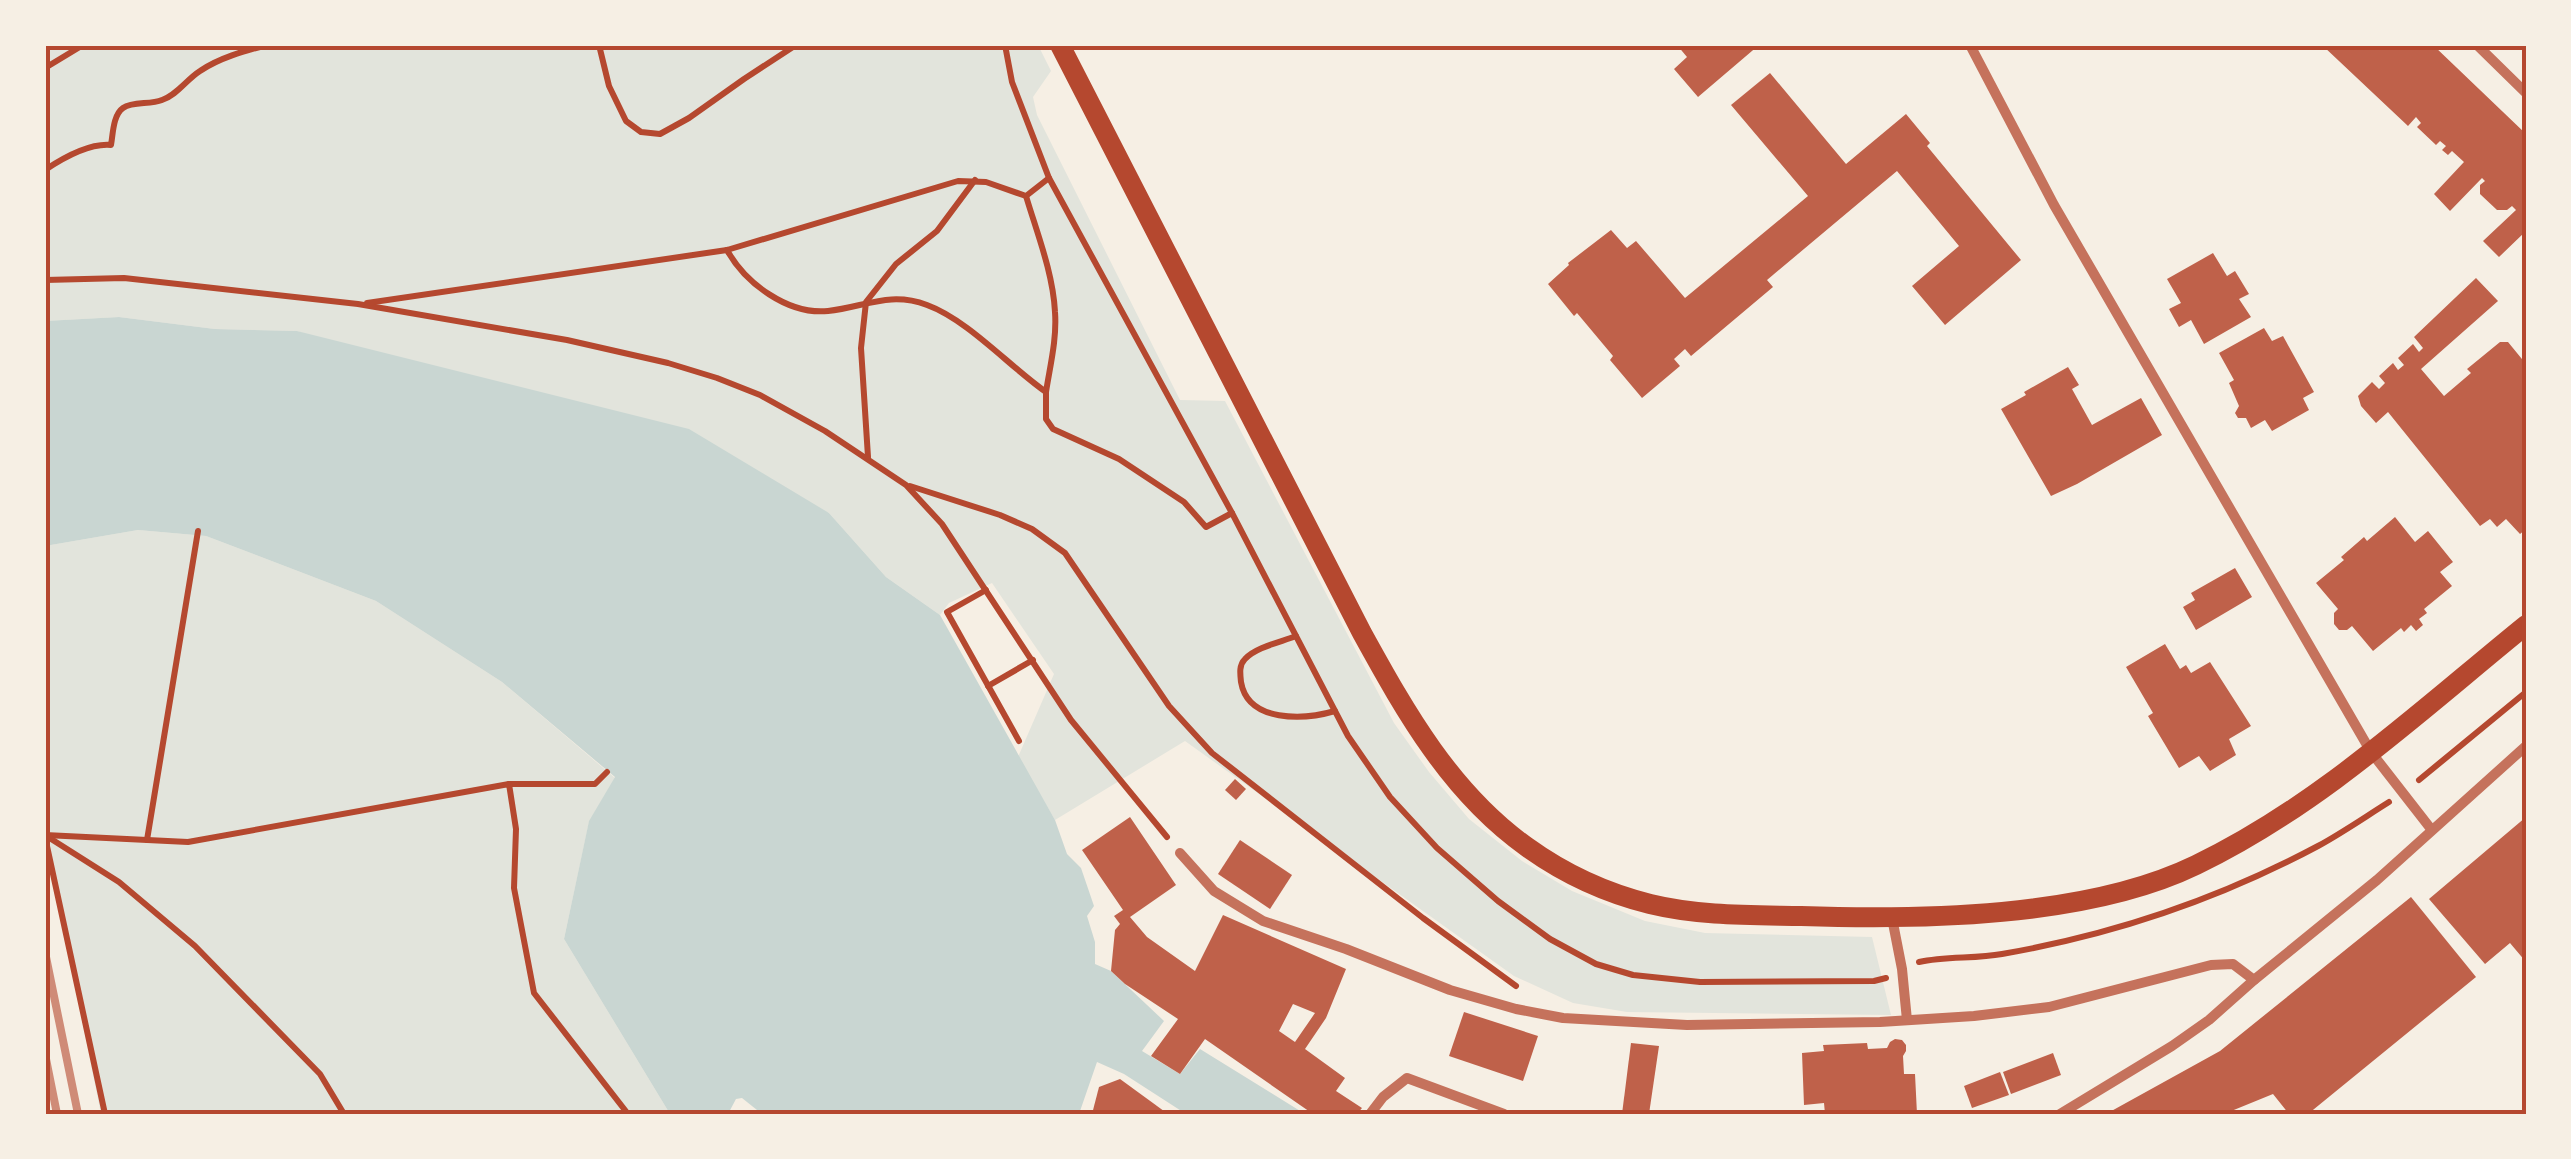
<svg xmlns="http://www.w3.org/2000/svg" width="2571" height="1159" font-family="Jost,sans-serif">
  <rect width="100%" height="100%" fill="#f6efe4"/>
  <g fill="#e2e4dc">
    <path d="M45,45H1038L1051,71L1033,97L1037,115L1180,400L1225,401L1394,723L1429,772L1469,819L1522,861L1572,891L1645,921L1705,933L1872,937L1891,1015L1627,1012L1573,1003L1514,976L1185,741L1055,820L1018,757L1054,674L992,583L949,603L940,615L886,577L829,513L297,331L215,329L119,317L45,321Z"/>
    <path d="M138,530L206,536L376,601L502,682L615,778L589,822L564,939L670,1114H101L45,836V546Z"/>
  </g>
  <path fill="#c9d6d2" d="M119,317L215,329L297,331L689,429L829,513L886,577L940,615L1055,820L1067,854L1081,868L1094,906L1087,916L1095,942V964L1111,971L1164,1021L1142,1051L1180,1074L1200,1049L1305,1114H1186L1124,1074L1097,1062L1079,1114H762L742,1098L736,1099L728,1114H670L564,939L589,821L615,777L502,682L376,601L206,536L138,530L45,546V321Z"/>
  <g fill="#bf614a" fill-rule="evenodd">
    <path d="M1677,45H1759L1698,97L1674,69L1687,57Z"/>
    <path d="M2322,45H2433L2526,134V231L2499,257L2483,241L2516,210L2512,206L2507,210H2497L2480,194V185L2485,181L2482,178L2450,211L2434,194L2464,162L2452,151L2448,155L2442,150L2446,146L2440,141L2436,145L2417,127L2421,123L2416,117L2408,126Z"/>
    <path d="M1770,73L1846,164L1906,114L1930,143L1927,146L2021,260L1945,325L1912,286L1959,246L1897,171L1767,280L1773,287L1691,356L1685,349L1674,359L1680,366L1642,398L1610,360L1613,356L1577,313L1574,316L1548,284L1569,265L1568,263L1611,230L1627,248L1636,241L1685,298L1808,196L1731,105Z"/>
    <path d="M2213,253L2227,276L2235,271L2249,294L2239,299L2251,317L2204,344L2191,320L2179,327L2169,309L2181,303L2167,279Z"/>
    <path d="M2476,278L2498,301L2421,369L2444,396L2471,373L2467,369L2500,342H2508L2526,364V529L2520,534L2506,519L2497,527L2490,519L2480,526L2388,412L2376,423L2361,406L2358,396L2372,382L2379,389L2385,383L2379,376L2393,363L2398,370L2404,365L2398,358L2413,344L2419,352L2423,348L2414,337Z"/>
    <path d="M2264,328L2272,341L2283,336L2314,392L2303,398L2309,410L2272,431L2265,420L2251,428L2246,418H2238L2235,413L2239,406L2229,383L2234,380L2219,353Z"/>
    <path d="M2068,367L2079,385L2072,389L2092,425L2141,398L2162,435L2077,484L2051,496L2001,409L2026,395L2024,392Z"/>
    <path d="M2395,517L2415,542L2428,531L2453,562L2440,572L2452,586L2424,609L2427,613L2419,619L2423,625L2416,631L2411,625L2404,632L2401,628L2373,651L2352,626L2347,630H2339L2334,624V613L2338,609L2316,583L2344,560L2341,557L2364,537L2367,541Z"/>
    <path d="M2235,568L2252,597L2196,630L2183,607L2195,600L2191,593Z"/>
    <path d="M2165,644L2180,669L2186,665L2191,673L2210,662L2251,726L2229,739L2236,755L2210,771L2199,756L2179,768L2148,716L2153,713L2126,667Z"/>
    <path d="M1235,779L1246,789L1236,800L1225,790Z"/>
    <path d="M1130,817L1176,885L1130,917L1147,937L1195,971L1223,915L1346,969L1326,1018L1305,1049L1345,1078L1336,1091L1362,1108L1357,1114H1313L1205,1039L1180,1074L1151,1056L1178,1019L1125,984L1111,971L1115,930L1120,924L1114,916L1123,910L1082,850ZM1293,1004L1315,1013L1295,1042L1279,1031Z"/>
    <path d="M2526,817V962L2510,943L2485,964L2429,899Z"/>
    <path d="M1240,840L1292,875L1270,909L1218,874Z"/>
    <path d="M2411,897L2476,977L2308,1114H2289L2273,1094L2224,1114H2106L2220,1051Z"/>
    <path d="M1464,1012L1538,1036L1523,1081L1449,1056Z"/>
    <path d="M1895,1039L1902,1040L1906,1045V1051L1903,1056L1904,1074H1915L1917,1114H1825L1824,1103L1804,1105L1802,1053L1824,1051L1823,1045L1867,1043L1868,1049L1887,1048L1890,1042Z"/>
    <path d="M1631,1043L1659,1046L1649,1114H1622Z"/>
    <path d="M2053,1053L2061,1075L2011,1094L2003,1072Z"/>
    <path d="M2000,1072L2009,1095L1972,1108L1964,1086Z"/>
    <path d="M1120,1079L1168,1114H1092L1099,1087Z"/>
  </g>
  <g fill="none" stroke-linecap="round" stroke-linejoin="round">
    <g stroke="#b5482f" stroke-width="6">
      <path d="M599,45L609,86L626,121L641,132L660,134L689,118L744,79L796,45"/>
      <path d="M1005,45L1012,82L1049,178L1232,513L1348,736L1390,797L1437,848L1498,901L1550,939L1596,964L1633,975L1700,982L1874,981L1886,978"/>
      <path d="M45,68L83,45"/>
      <path d="M45,170C63,158 89,143 111,145C113,134 113,115 123,108C133,101 150,105 162,100C177,95 186,80 200,71C219,58 244,51 267,45"/>
      <path d="M1026,196C1037,233 1053,273 1055,312C1057,339 1050,366 1046,392"/>
      <path d="M727,250C745,283 788,315 828,311C865,307 889,291 927,305C968,320 1010,367 1046,392V419L1053,429L1119,459L1184,502L1206,527L1232,513"/>
      <path d="M45,280L124,278L358,304L567,340L668,363L717,378L760,395L825,431L906,485L942,524L1071,720L1167,837"/>
      <path d="M367,303L727,250L958,181L986,182L1026,196L1049,178"/>
      <path d="M868,457L861,348L866,302L896,264L937,231L975,180"/>
      <path d="M910,486L1000,515L1032,529L1065,553L1169,706L1212,753L1423,918L1516,986"/>
      <path d="M986,590L947,612L1019,741"/>
      <path d="M1296,636C1281,642 1256,647 1245,659C1239,665 1240,673 1241,682C1248,723 1304,720 1335,711"/>
      <path d="M988,686L1033,660"/>
      <path d="M2419,780L2526,692"/>
      <path d="M509,784H595L607,772"/>
      <path d="M45,835L188,842L509,784L516,829L514,888L534,993L628,1114"/>
      <path d="M45,837L105,1114"/>
      <path d="M48,837L119,882L195,946L320,1074L344,1114"/>
      <path d="M147,840L198,531"/>
      <path d="M1919,962C1946,956 1975,959 2002,954C2112,935 2219,899 2318,846C2342,833 2365,817 2389,802"/>
    </g>
    <g stroke="#c5725c" stroke-width="10">
      <path d="M1970,45L2054,205L2371,752L2431,829"/>
      <path d="M2477,45L2526,93"/>
      <path d="M1180,853L1214,891L1263,921L1346,949L1450,990L1516,1009L1563,1018L1687,1025L1880,1022L1974,1016L2049,1007L2211,965L2233,964L2254,980"/>
      <path d="M1892,918L1902,969L1907,1020"/>
      <path d="M1370,1114L1383,1097L1407,1078L1504,1114"/>
      <path d="M2060,1114L2172,1046L2209,1020L2254,980L2377,880L2526,746"/>
    </g>
    <path stroke="#b5482f" stroke-width="20" d="M1060,45L1362,633C1406,713 1451,793 1527,847C1563,873 1606,893 1650,904C1699,916 1750,915 1801,916C1920,920 2087,918 2196,865C2319,806 2421,710 2526,625"/>
    <g stroke="#cf8b77" stroke-width="8">
      <path d="M45,952L78,1114"/>
      <path d="M45,1054L57,1114"/>
    </g>
  </g>
  <rect width="2571" height="1159" fill="none" stroke="#f6efe4" stroke-width="95"/>
  <rect x="48" y="48" width="2476" height="1064" fill="none" stroke="#b5482f" stroke-width="4"/>
</svg>
